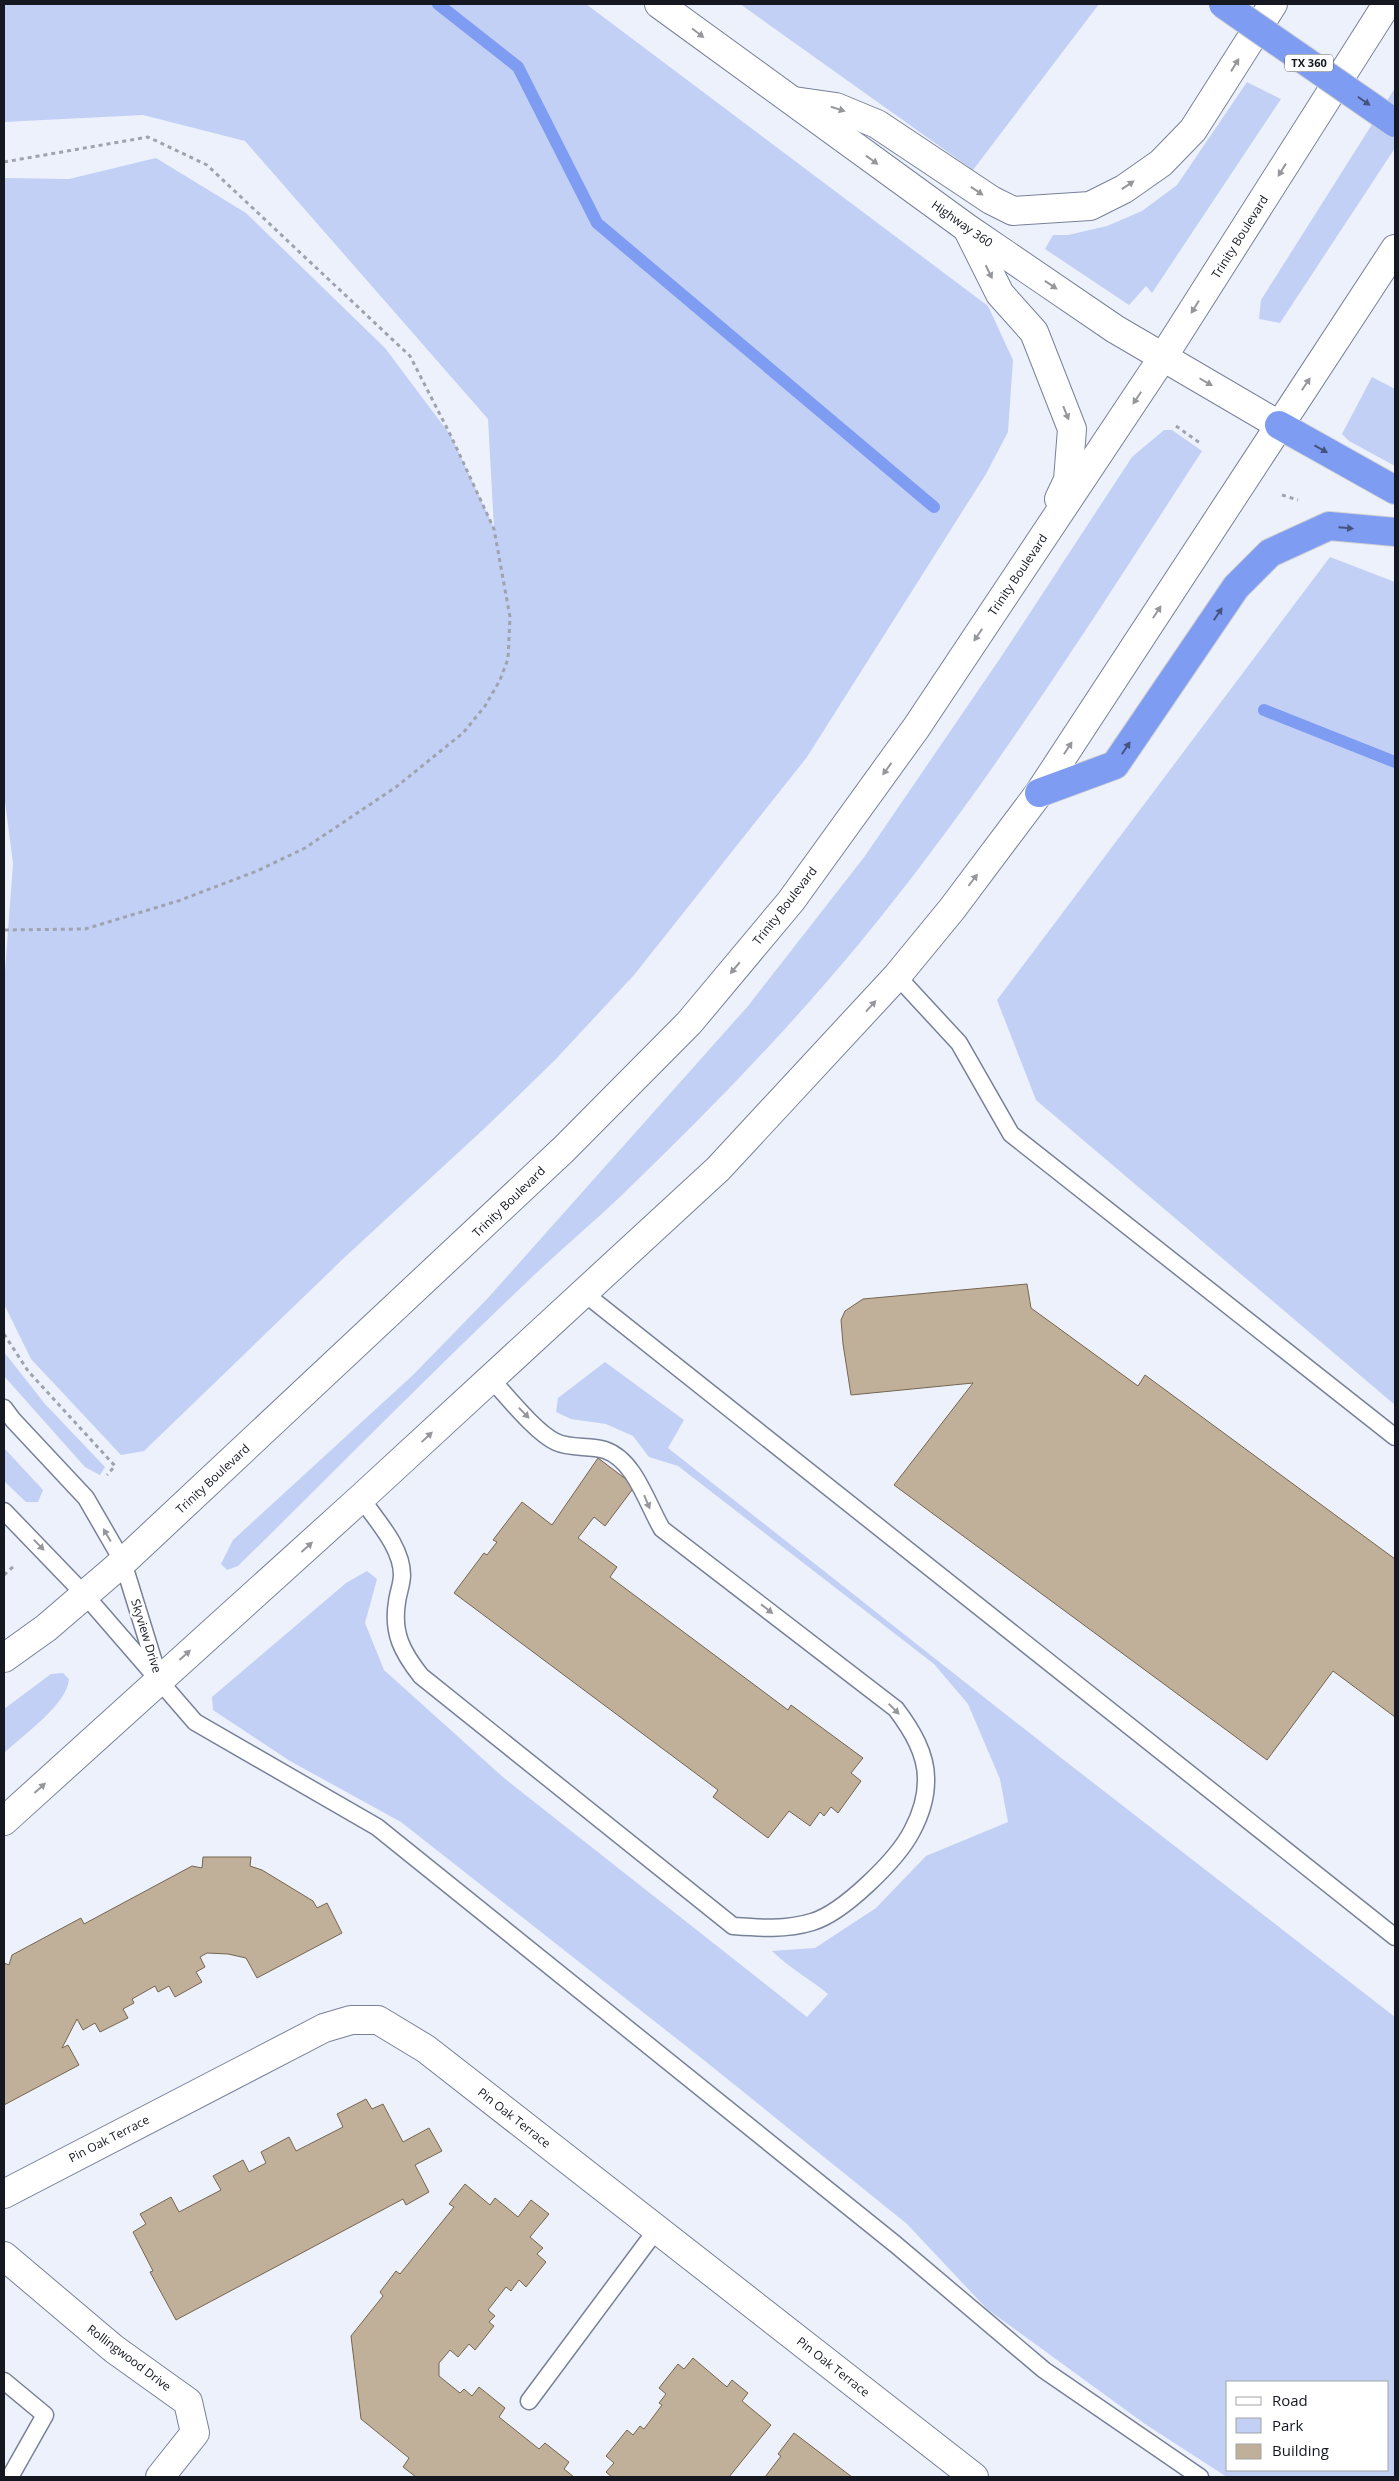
<svg xmlns="http://www.w3.org/2000/svg" width="1399" height="2481" font-family="'Open Sans',sans-serif">
  <rect width="100%" height="100%" fill="#edf1fc"/>
  <g fill="#c2d0f5" fill-rule="evenodd">
    <path d="M4,4H586L988,306L1013,360L1008,432L986,474L807,757L634,975L556,1059L486,1127L345,1257L144,1451L121,1455L31,1359L4,1304V985L13,863L4,794V178L69,179L156,158L246,213L385,348L451,436L494,528L488,419L245,141L143,115L4,122Z"/>
    <path d="M740,4H1099L973,170Z"/>
    <path d="M1247,82L1281,99L1152,293L1146,286L1129,305L1045,249L1053,235H1068L1107,226L1142,211L1177,185Z"/>
    <path d="M1395,88V148L1280,323L1259,319L1261,300Z"/>
    <path d="M1372,377L1395,389V466L1349,441L1342,434Z"/>
    <path d="M1164,430H1172L1202,451C1093,619 986,790 858,945C785,1033 705,1115 623,1194C593,1223 560,1250 530,1279C431,1373 335,1471 238,1566L227,1570L221,1564L233,1540L413,1375L488,1298L748,1006L865,856L1003,654L1132,457Z"/>
    <path d="M1330,557L1395,582V1405L1036,1100L997,1000Z"/>
    <path d="M4,1352L45,1404L105,1467L100,1475L85,1467L4,1376Z"/>
    <path d="M605,1362L684,1420L668,1448L1060,1757L1395,2017V2477H1227L1145,2424L987,2309L907,2224L705,2061L401,1822L290,1761L213,1710L212,1697L346,1583L367,1571L377,1579L365,1623L384,1670L504,1778L807,2017L828,1994C810,1979 789,1968 772,1951L815,1948L876,1908L926,1856L1008,1822L1000,1779L968,1704L934,1664L678,1466L649,1457L633,1436L606,1424L571,1419L556,1412L558,1398ZM1228,2382H1388V2470H1228Z"/>
    <path d="M4,1448L43,1490L38,1502H26L4,1481Z"/>
    <path d="M63,1673L69,1679C67,1705 23,1735 4,1753V1709L51,1674Z"/>
  </g>
  <g fill="none" stroke-linecap="round" stroke-linejoin="round">
    <g stroke="#7e9cf1" stroke-width="12">
      <path d="M438,4L518,67L597,223L934,507"/>
      <path d="M1264,710L1395,762"/>
    </g>
  </g>
  <g fill="#c1b099" stroke="#756550">
    <path d="M1027,1284L1031,1308L1138,1386L1145,1375L1395,1559V1717L1333,1671L1267,1760L894,1485L973,1383L851,1395L843,1344L841,1320L845,1311L863,1299Z"/>
    <path d="M598,1458L635,1486L605,1526L594,1517L578,1538L617,1567L610,1577L788,1710L791,1705L863,1758L851,1773L861,1781L838,1813L831,1807L824,1816L820,1812L810,1826L789,1811L768,1838L713,1797L718,1790L454,1593L484,1553L487,1555L497,1542L493,1540L522,1502L552,1525Z"/>
    <path d="M203,1857H251L250,1866L262,1870L313,1901L317,1908L327,1903L342,1933L257,1978L246,1958L228,1954L207,1953L200,1957L205,1967L196,1972L202,1982L175,1997L169,1986L158,1992L155,1986L132,1999L134,2003L123,2009L128,2018L100,2032L95,2023L83,2030L77,2019L62,2048L68,2045L79,2065L4,2105V1963L9,1965L12,1955L81,1918L84,1924L192,1866L202,1868Z"/>
    <path d="M366,2099L372,2109L383,2104L403,2142L429,2128L442,2151L415,2165L429,2192L406,2205L403,2199L176,2320L150,2272L153,2271L133,2232L146,2224L140,2214L171,2197L179,2212L221,2190L213,2176L243,2160L249,2172L266,2163L261,2152L289,2137L296,2151L343,2127L337,2114Z"/>
    <path d="M465,2184L490,2205L495,2198L518,2217L531,2200L549,2214L530,2237L543,2248L537,2254L546,2262L526,2287L519,2280L511,2291L506,2287L488,2310L495,2316L489,2322L494,2326L475,2350L469,2344L458,2357L450,2350L439,2363V2376L460,2393L464,2389L472,2396L479,2387L505,2408L499,2417L539,2449L545,2443L569,2462L564,2469L574,2477H416L403,2467L409,2458L361,2419L351,2336L383,2296L380,2292L396,2271L400,2274L454,2207L449,2204Z"/>
    <path d="M693,2358L727,2387L732,2380L748,2393L742,2401L771,2425L729,2477H612L606,2472L614,2463L606,2456L627,2430L633,2435L640,2426L644,2429L662,2405L659,2403L666,2394L659,2388L678,2364L684,2369Z"/>
    <path d="M794,2433L852,2477H765L781,2456L778,2454Z"/>
  </g>
  <g fill="none" stroke-linecap="round" stroke-linejoin="round">
    <defs>
      <g id="service">
        <path d="M897,976L959,1043L1011,1134L1395,1437"/>
        <path d="M584,1293L1395,1937"/>
        <path d="M4,1408L13,1420L86,1498L123,1562L157,1672"/>
        <path d="M361,1498C376,1520 402,1547 402,1575C402,1584 398,1593 397,1602C392,1633 402,1652 421,1676L733,1926C760,1928 786,1930 812,1922C843,1913 897,1860 912,1831C920,1816 926,1798 926,1781C927,1754 911,1729 896,1709L662,1529C647,1504 635,1460 605,1450C589,1445 571,1449 556,1442C536,1433 506,1395 490,1378"/>
        <path d="M4,1511L85,1595L195,1722L377,1827L895,2244L1044,2370L1200,2477"/>
        <path d="M4,2381L45,2415L10,2477"/>
        <path d="M529,2401L657,2229"/>
      </g>
      <g id="minor">
        <path d="M4,2194L324,2028L351,2020H378L426,2049L974,2477"/>
        <path d="M4,2256L114,2349L188,2402L195,2433L160,2477"/>
      </g>
      <g id="secondary">
        <path d="M659,4L967,228L1115,329L1279,425"/>
        <path d="M794,101L836,107L877,124L991,200L1013,211L1090,206L1124,189L1161,163L1193,130L1273,4"/>
        <path d="M968,230L1000,294L1034,332L1072,429L1068,480L1059,499"/>
        <path d="M4,1658L46,1628L123,1562L564,1149L689,1023L791,901L916,728L1163,357L1387,4"/>
        <path d="M4,1821L361,1498L718,1169L897,976L952,909L1039,793L1395,249"/>
      </g>
      <g id="motorway">
        <path d="M1279,425L1395,490"/>
        <path d="M1039,793L1115,765L1236,587L1270,553L1329,526L1395,532"/>
      </g>
    </defs>
    <use href="#service" stroke="#788198" stroke-width="19"/>
    <use href="#minor" stroke="#788198" stroke-width="30"/>
    <use href="#secondary" stroke="#788198" stroke-width="30"/>
    <use href="#motorway" stroke="#d0d1d3" stroke-width="30"/>
    <g stroke="#9fa3ad" stroke-width="3" stroke-dasharray="4 4" stroke-linecap="butt">
      <path d="M4,162L148,137L207,165L410,356L451,436L494,529L510,617L508,659L500,680L485,706L463,733L396,787L305,848L257,871L178,901L85,929L4,930"/>
      <path d="M1176,426L1200,443"/>
      <path d="M1282,495L1298,500"/>
      <path d="M4,1334L28,1371L115,1466L107,1475"/>
      <path d="M4,1575L15,1565"/>
    </g>
    <use href="#service" stroke="#fff" stroke-width="16"/>
    <use href="#minor" stroke="#fff" stroke-width="28"/>
    <use href="#secondary" stroke="#fff" stroke-width="28"/>
    <use href="#motorway" stroke="#7e9cf1" stroke-width="28"/>
    <defs>
      <path id="motorway-bridge" d="M1223,4L1395,123"/>
    </defs>
    <use href="#motorway-bridge" stroke="#d0d1d3" stroke-width="30" stroke-linecap="butt"/>
    <use href="#motorway-bridge" stroke="#7e9cf1" stroke-width="28"/>
  </g>
  <defs><path id="oneway-solid" d="M-6-.8H1V-3.2L6.5 0L1 3.2V.8H-6Z" transform="scale(1.25)"/></defs>
  <g fill="#96979b">
    <use href="#oneway-solid" transform="translate(698 33) rotate(37)"/>
    <use href="#oneway-solid" transform="translate(1235 65) rotate(-58)"/>
    <use href="#oneway-solid" transform="translate(838 109) rotate(17)"/>
    <use href="#oneway-solid" transform="translate(872 160) rotate(36)"/>
    <use href="#oneway-solid" transform="translate(1282 170) rotate(122)"/>
    <use href="#oneway-solid" transform="translate(1128 185) rotate(-34)"/>
    <use href="#oneway-solid" transform="translate(977 191) rotate(34)"/>
    <use href="#oneway-solid" transform="translate(989 272) rotate(64)"/>
    <use href="#oneway-solid" transform="translate(1051 285) rotate(34)"/>
    <use href="#oneway-solid" transform="translate(1195 307) rotate(122)"/>
    <use href="#oneway-solid" transform="translate(1206 382) rotate(30)"/>
    <use href="#oneway-solid" transform="translate(1306 384) rotate(-56)"/>
    <use href="#oneway-solid" transform="translate(1137 398) rotate(124)"/>
    <use href="#oneway-solid" transform="translate(1066 413) rotate(68)"/>
    <use href="#oneway-solid" transform="translate(1157 612) rotate(-57)"/>
    <use href="#oneway-solid" transform="translate(978 635) rotate(124)"/>
    <use href="#oneway-solid" transform="translate(1068 748) rotate(-57)"/>
    <use href="#oneway-solid" transform="translate(887 769) rotate(126)"/>
    <use href="#oneway-solid" transform="translate(973 880) rotate(-53)"/>
    <use href="#oneway-solid" transform="translate(735 968) rotate(130)"/>
    <use href="#oneway-solid" transform="translate(871 1006) rotate(-48)"/>
    <use href="#oneway-solid" transform="translate(524 1413) rotate(46)"/>
    <use href="#oneway-solid" transform="translate(427 1437) rotate(-43)"/>
    <use href="#oneway-solid" transform="translate(647 1502) rotate(67)"/>
    <use href="#oneway-solid" transform="translate(107 1535) rotate(-120)"/>
    <use href="#oneway-solid" transform="translate(39 1545) rotate(46)"/>
    <use href="#oneway-solid" transform="translate(307 1547) rotate(-42)"/>
    <use href="#oneway-solid" transform="translate(767 1609) rotate(38)"/>
    <use href="#oneway-solid" transform="translate(185 1655) rotate(-42)"/>
    <use href="#oneway-solid" transform="translate(894 1709) rotate(45)"/>
    <use href="#oneway-solid" transform="translate(40 1788) rotate(-42)"/>
  </g>
  <g fill="#44537f">
    <use href="#oneway-solid" transform="translate(1364 101) rotate(35)"/>
    <use href="#oneway-solid" transform="translate(1321 449) rotate(29)"/>
    <use href="#oneway-solid" transform="translate(1346 528) rotate(5)"/>
    <use href="#oneway-solid" transform="translate(1218 614) rotate(-56)"/>
    <use href="#oneway-solid" transform="translate(1126 748) rotate(-56)"/>
  </g>
  <g text-anchor="middle" stroke-width="5" stroke-linejoin="round" paint-order="stroke">
    <rect fill="#fff" stroke="#5b5d64" stroke-width="1" x="1285" y="54.5" width="48" height="17" rx="4"/>
    <g font-size="11" font-weight="bold" fill="#151821">
      <text x="1309" y="67">TX 360</text>
    </g>
    <g font-size="12" fill="#151821" stroke="#fff">
      <text transform="translate(962 224) rotate(35)" y="4">Highway 360</text>
      <text transform="translate(1240 237) rotate(-58)" y="4">Trinity Boulevard</text>
      <text transform="translate(1018 575) rotate(-56)" y="4">Trinity Boulevard</text>
      <text transform="translate(785 906) rotate(-52)" y="4">Trinity Boulevard</text>
      <text transform="translate(509 1202) rotate(-44)" y="4">Trinity Boulevard</text>
      <text transform="translate(213 1479) rotate(-43)" y="4">Trinity Boulevard</text>
      <text transform="translate(146 1636) rotate(73)" y="4">Skyview Drive</text>
      <text transform="translate(514 2118) rotate(38)" y="4">Pin Oak Terrace</text>
      <text transform="translate(109 2139) rotate(-27)" y="4">Pin Oak Terrace</text>
      <text transform="translate(129 2358) rotate(37)" y="4">Rollingwood Drive</text>
      <text transform="translate(833 2367) rotate(38)" y="4">Pin Oak Terrace</text>
    </g>
  </g>
  <rect width="1399" height="2481" fill="none" stroke="#151821" stroke-width="10"/>
  <rect x="1226" y="2381" width="162" height="90" fill="#ffffff" stroke="#a1a3a6"/>
  <rect x="1236" y="2397" width="25" height="8" fill="#ffffff" stroke="#a1a3a6"/>
  <text x="1272" y="2406" font-size="15" fill="#151821">Road</text>
  <rect x="1236" y="2418" width="25" height="15" fill="#c2d0f5" stroke="#a1a3a6"/>
  <text x="1272" y="2431" font-size="15" fill="#151821">Park</text>
  <rect x="1236" y="2444" width="25" height="15" fill="#c1b099" stroke="#a1a3a6"/>
  <text x="1272" y="2456" font-size="15" fill="#151821">Building</text>
</svg>
